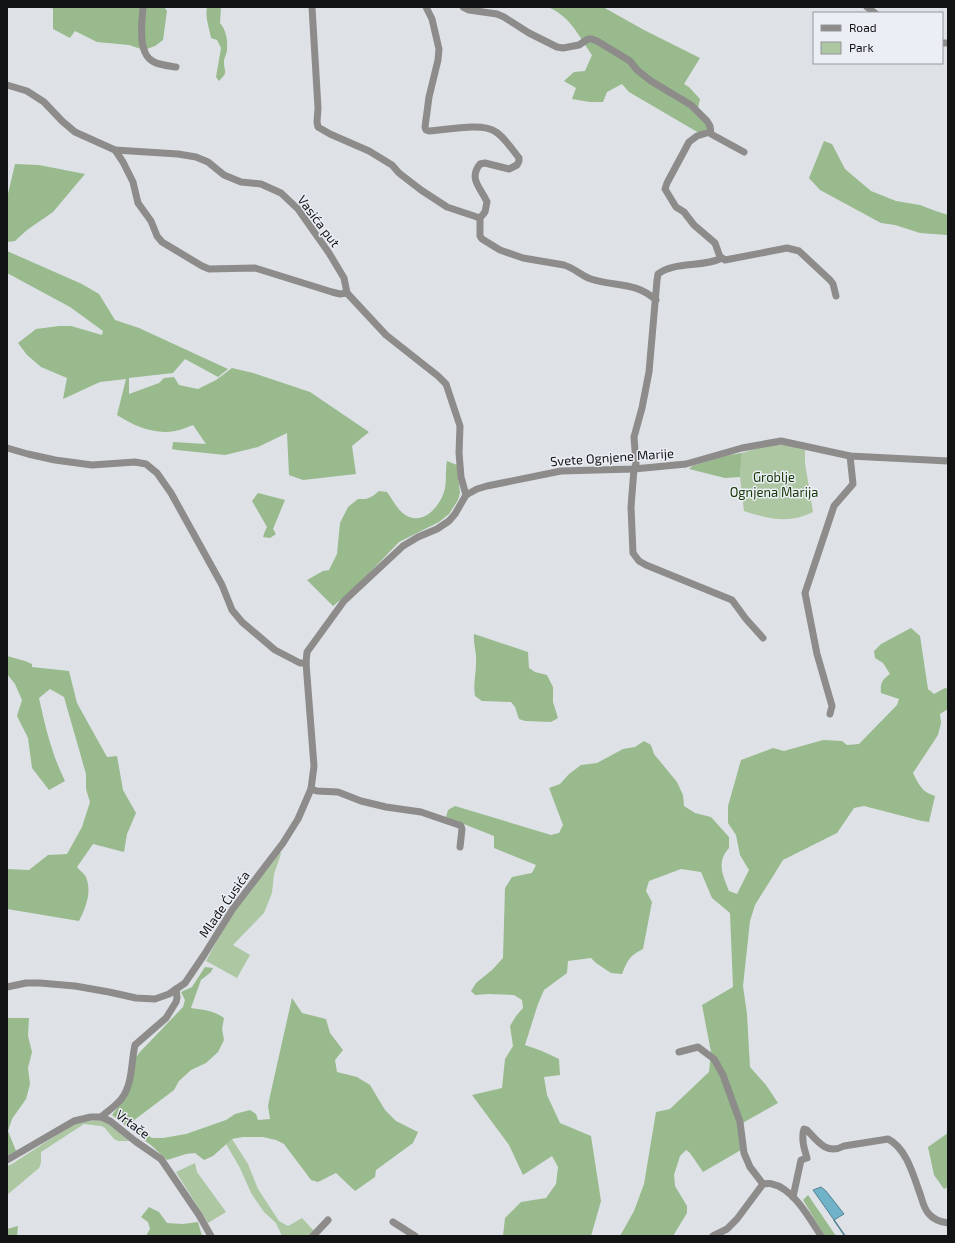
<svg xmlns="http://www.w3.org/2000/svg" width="955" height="1243" font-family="'Exo 2',sans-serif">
  <rect width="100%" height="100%" fill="#dee2e7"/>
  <g fill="#acc7a2">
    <path d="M767,445H785L805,450V463L813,512C789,524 769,519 744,511L740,477L742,453Z"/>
    <path d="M280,852L281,854L274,874L272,893L264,913L233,945L250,955L237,978L206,961L232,913Z"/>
    <path d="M98,1120L107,1123L130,1141H118L114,1139L105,1128L101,1126L84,1124L41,1152V1163L39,1168L7,1195V1166L12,1164L75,1123Z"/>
    <path d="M232,1139L248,1164L258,1189L279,1221L288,1226L302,1218L314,1231L309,1236H282L276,1223L264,1212L251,1193L240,1168L226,1144Z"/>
    <path d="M195,1163L197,1172L226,1212L208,1223L176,1172Z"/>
  </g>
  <g fill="#98ba8c">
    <path d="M51,7H164L167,11L163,40L155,46L144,50L129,45L97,42L75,31L70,38L53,29V9Z"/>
    <path d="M207,7H221L220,23C226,30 228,40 227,50C227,54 224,57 224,62C224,73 229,71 219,81L216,77L221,48L217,40L211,38C209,27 205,18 207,7Z"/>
    <path d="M548,7H603L644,30L700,58L684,84L689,87L700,99L697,113L709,128L699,133L629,92L622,84L607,92L603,102H590L572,99L576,88L564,81L574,72L585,71L592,55C578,35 571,17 548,7Z"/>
    <path d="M824,141L832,144L845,169L871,191L896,201L920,205L933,210L948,215V234L947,235L920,233L895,225L881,223L820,190L809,178Z"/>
    <path d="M15,164L39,165L85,174L53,212L27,230L15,241L7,242V198Z"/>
    <path d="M7,251L82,284L99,294L115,320L139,328L228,369L218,377L185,359L173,373L129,378V394L159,383L164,378L174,377L179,385L198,389L216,380L232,368L253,373L310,392L369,432L352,446L356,474L303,480L289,475L287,433L258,447L225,455L177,450L172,449L173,442L206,444L193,425C187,427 181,430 175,431C155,435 134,426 117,415L126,379L100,382L63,399L67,378L41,367L27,355L18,343L36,329L59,326H71L102,335L103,331L70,307L7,273Z"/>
    <path d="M742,453L740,477L725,478L689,469L692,466L724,456Z"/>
    <path d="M447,461L457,465L460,493L458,500L449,514L439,522L399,542L354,589L333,606L307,580L323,571L329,570L337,554L340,523L348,507L358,499H366L373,496L379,491L387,492C392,499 397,509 404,514C421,527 439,508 444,492C447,484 445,470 447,461Z"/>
    <path d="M258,493L285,500L273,529L276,534L270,538L263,537L265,531L267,527L252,501Z"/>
    <path d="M911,628L920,636L928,689L934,694L945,688L948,689V709L940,714L941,723L938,735L913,773C919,785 922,792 935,796L929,822L922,821L864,806L854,808L837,833L783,860L755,905L750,921L743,986L747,1014L750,1067L766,1085L778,1103L739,1125L741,1150L703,1172L690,1153L686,1150L680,1156L674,1175L675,1186L687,1206V1213L673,1236H620L634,1211L644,1184L656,1112L670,1109L709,1072L711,1052L702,1005L733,987L730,913L712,898L701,872L681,869L649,881L646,891L652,902L643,949C629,956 628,960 622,974L611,973L596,963L591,958L568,961L567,973L544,990L538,1004L525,1045L542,1051L559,1059L560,1075L544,1077L547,1095L560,1123L591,1136L601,1201L591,1236H503L505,1218L521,1202L546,1198L556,1184L558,1167L552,1156L523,1175L509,1145L472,1095L502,1088L505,1059L513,1046L510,1026L516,1016L523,1008L522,1000L514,995L488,994L475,995L471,991L476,983L492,970L503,958L505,888L512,877L532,873L536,865L494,848V836L446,817L448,810L455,806L551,835L559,833L563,825L549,788L560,784L569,774L581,765L597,763L623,749L635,747L644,741L651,745L654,754L677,782L683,795L684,806L695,813L711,817L729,837V848C716,862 723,876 729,891L737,894L749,870L740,855L736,835L728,823V806L741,760L773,748L784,751L823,740L842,741L847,745L859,744L897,705L899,699L881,693C880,683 882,680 890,674L883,663L875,658L874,651L881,644Z"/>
    <path d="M474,634L528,652L529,668L535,672L547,675L553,687V702L558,718L551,722L525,721L519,719L515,707L511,702L482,701L475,696C473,684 476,674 476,663C477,653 473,644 474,634Z"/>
    <path d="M7,656L25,661L32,664V667L69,671L77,703L107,757L117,756L123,790L136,813L127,834L124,852L93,844L77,867C79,870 84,873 86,877C92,892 86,907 79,921L7,909V869L29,870L48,855L67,854L82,827L90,802L86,789V774L64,697L50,689L39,698C45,726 52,755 65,781L49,790L32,768L28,738L17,716L22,700L15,684L7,674Z"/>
    <path d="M205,967L213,968L211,972L201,980L191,1008C204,1010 212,1010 224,1018L222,1029L224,1040L218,1052L206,1063L191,1070L179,1081L174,1090L133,1121L139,1130L152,1138H163L186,1134L226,1120L235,1114L250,1110L256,1114L258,1120L270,1119L268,1106L270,1096L292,998L302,1013L326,1019L330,1033L343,1050L335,1060L337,1072L357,1077L370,1085L385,1110L396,1121L418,1132L413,1143L376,1170L375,1177L355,1191L336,1173L318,1182L311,1180L284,1144L276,1140L263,1137H243L232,1139L213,1156L204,1160L195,1153L186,1154L167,1160L152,1146L112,1115L121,1103L135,1059L139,1053L183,1007L185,1000L181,992L192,987Z"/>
    <path d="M7,1018H29L28,1036L32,1052L28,1068L30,1084L26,1099L12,1119L8,1131L16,1151L7,1156Z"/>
    <path d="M948,1133V1187L944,1189L934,1175L928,1147Z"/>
    <path d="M808,1195L836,1236H825L803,1200Z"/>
    <path d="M149,1207L159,1212L167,1223L183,1224L198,1222L202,1236H146L150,1229L148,1222L141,1217Z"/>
    <path d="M18,1226L17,1236H7V1229Z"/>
  </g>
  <path fill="#70b3c9" stroke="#548393" d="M821,1187L826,1191L844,1214L834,1220L813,1190Z"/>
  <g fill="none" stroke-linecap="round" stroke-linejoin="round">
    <path stroke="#548393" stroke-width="1.5" d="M834,1220L845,1236"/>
    <g stroke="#8e8b8b" stroke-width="7">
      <path d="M143,7C142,23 137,54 154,62C160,65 169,66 176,67"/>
      <path d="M312,7L318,108L317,122L318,127L330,134L369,151L392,165L399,173L421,190L447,207L480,218"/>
      <path d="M426,7L432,19L439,49L438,60L429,97L425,127L426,130L429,131C446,130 483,122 496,132C505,138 512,149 519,158V161L517,165L509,169L485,163L480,164C468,179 481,188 487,202L485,212L480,218V236L482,239L500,250L523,258L564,265C574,268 582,276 591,279C615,287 635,281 656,300"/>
      <path d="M463,7L469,10L497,14L504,17L529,33L557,47L563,48L579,45L588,39H592L597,41L630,61L637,70L651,81L691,105L707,121L710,126L711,134L744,152"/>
      <path d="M867,7L875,13"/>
      <path d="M942,43H948"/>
      <path d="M7,85L27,91L44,102L62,121L75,132L115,150L178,154L196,157L208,162L224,175L241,182L261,184L281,193L298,209L329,253L344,278L347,293L386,335L438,376L446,384L460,426L459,453L461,477L466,495"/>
      <path d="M710,132L697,136L689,142L667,183L665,189L676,207L684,212L694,225L715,243L720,257L725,260L787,248L799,251L830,280L833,284L836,296"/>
      <path d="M115,150L123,162L133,182L138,203L151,221L157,236L162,242L202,266L209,269L255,268L332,292L340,294L347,293"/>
      <path d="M722,258C702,268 675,261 658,274L657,280L649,372L642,408L634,437L636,464L634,469L631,507L633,553L639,561L646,565L732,600L746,619L763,638"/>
      <path d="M7,448L28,454L55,460L92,465L135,462L146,464L157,473L171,493L222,585L232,610L242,622L275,650L300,663H306"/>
      <path d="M830,714L832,706L817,654L805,593L834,506L853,484L850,456"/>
      <path d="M311,789L317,791L338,792L361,801L386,807L421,812L459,825L461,826L462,829L460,847"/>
      <path d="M7,987L26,983H40L75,986L109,992L136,998L155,999L169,994L185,983L204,955L232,910L283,843L298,819L311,789L314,766L306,663L307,652L344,601L403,546L418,537L437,529L449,521L455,514L466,495L477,489L487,486L561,471L634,469L686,464L742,448L781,441L850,456L948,461"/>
      <path d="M679,1052L698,1047L714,1059L723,1075L740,1122L744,1153L750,1167L763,1184"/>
      <path d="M101,1117C108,1111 117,1105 122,1098C133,1083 131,1062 135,1045L166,1018L176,1002L177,998L176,989"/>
      <path d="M7,1160L74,1121L91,1117H101L110,1121L135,1141L161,1159L199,1215L211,1236"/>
      <path d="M793,1197L801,1160L807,1158C804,1148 801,1139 804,1129L807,1130C818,1142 827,1155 844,1146L888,1139C906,1148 913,1174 919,1191C922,1198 923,1208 929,1214C933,1219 941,1222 948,1223"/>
      <path d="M393,1222L415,1236"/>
      <path d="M313,1236L328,1220"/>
      <path d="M713,1236L727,1229L737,1219L763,1184C765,1184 769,1183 772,1184C793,1188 810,1219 821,1236"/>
    </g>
  </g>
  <g text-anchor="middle" stroke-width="3" stroke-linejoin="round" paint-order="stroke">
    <g font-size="13" fill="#121315" stroke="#ebeff5">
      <text transform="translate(319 221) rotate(53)" y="5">Vasića put</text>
      <text transform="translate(612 457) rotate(-4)" y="5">Svete Ognjene Marije</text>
      <text transform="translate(224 904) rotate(-55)" y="5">Mlađe Ćusića</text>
      <text transform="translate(133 1124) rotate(36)" y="5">Vrtače</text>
    </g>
    <g font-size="13" fill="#163605" stroke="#ebeff5">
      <text x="774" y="482">Groblje<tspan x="774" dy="15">Ognjena Marija</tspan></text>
    </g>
  </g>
  <rect width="955" height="1243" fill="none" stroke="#121315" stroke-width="16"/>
  <rect x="813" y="12" width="130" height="52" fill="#ebeff5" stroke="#94979b"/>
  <rect x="821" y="25" width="20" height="6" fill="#8e8b8b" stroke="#94979b"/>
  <text x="849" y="32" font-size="12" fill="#121315">Road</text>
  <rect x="821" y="42" width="20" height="12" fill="#acc7a2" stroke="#94979b"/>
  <text x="849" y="52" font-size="12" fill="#121315">Park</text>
</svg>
